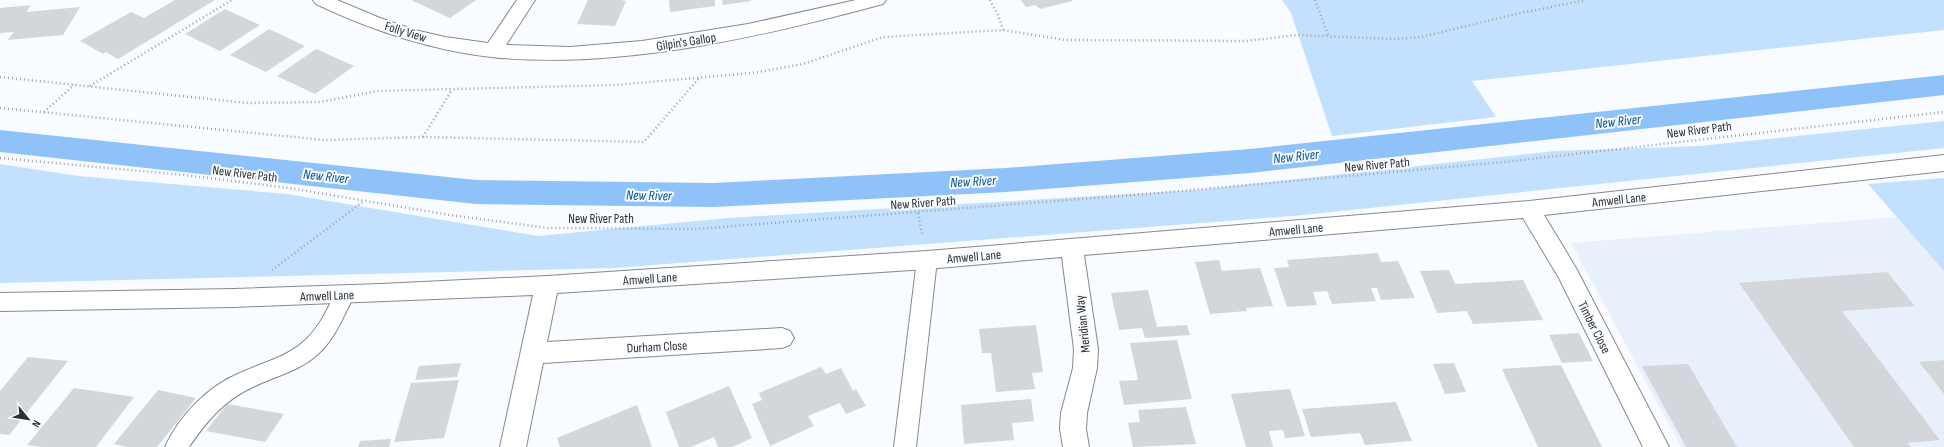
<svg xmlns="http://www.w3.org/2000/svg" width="1944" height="447" font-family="'Sofia Sans Condensed',sans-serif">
  <rect width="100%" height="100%" fill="#f8fbff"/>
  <path fill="#e8f1fb" d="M1897,217L1944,271V447H1681L1571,243Z"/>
  <g fill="#c4e0ff">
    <path d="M1282,0H1944V30L1472,81L1496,117L1332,136L1291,13Z"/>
    <path d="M1944,121V148L1293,216L614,268L0,283V164L78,176L287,194L538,236L728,218L1197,190L1555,151L1700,146Z"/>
    <path d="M1944,178V271L1868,184Z"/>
  </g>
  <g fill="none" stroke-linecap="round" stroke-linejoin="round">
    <path fill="#8ec2f9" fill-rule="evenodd" d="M1944,75V95L1250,173L1006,192L714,207L476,204L0,152V130L476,180L714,183L1006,168L1250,149Z"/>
  </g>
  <g fill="#d3d6da">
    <path d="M175,0H215L118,59L106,52L103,54L80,41L131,12L144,18Z"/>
    <path d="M411,0H476L450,18Z"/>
    <path d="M588,0H620L626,1L615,26L577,24Z"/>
    <path d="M669,0H715V6L670,12Z"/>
    <path d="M722,0H751V1L723,5Z"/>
    <path d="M1021,0H1072L1073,1L1040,9L1036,5L1026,7Z"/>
    <path d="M31,5L26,12L80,7L63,35L8,40L14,32L0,33V8Z"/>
    <path d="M225,9L260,25L220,51L185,34Z"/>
    <path d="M269,29L305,46L266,72L230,55Z"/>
    <path d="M316,49L354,66L315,94L277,76Z"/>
    <path d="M1378,253L1381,262L1398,261L1415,298L1381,300L1377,288H1371L1376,301L1332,304L1327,291L1313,292L1317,305L1287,307L1274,268L1289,267L1287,260Z"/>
    <path d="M1219,260L1222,271L1260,268L1273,306L1246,308L1247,311L1210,314L1195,262Z"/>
    <path d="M1449,270L1455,284L1523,280L1543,320L1473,324L1467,311L1437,313L1420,271Z"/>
    <path d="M1887,272L1915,306L1842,311L1940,440L1908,443L1911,447H1854L1739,283Z"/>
    <path d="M1148,290L1157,327L1187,325L1190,335L1145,338L1142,328L1119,330L1111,293Z"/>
    <path d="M1036,325L1043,372L1032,373L1035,389L996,392L991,353H982L979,329Z"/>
    <path d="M1579,333L1593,361L1562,363L1549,335Z"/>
    <path d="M1177,340L1192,399L1124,405L1119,381L1138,380L1130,343Z"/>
    <path d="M28,357L68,361L9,435L0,434V391Z"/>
    <path d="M1944,360V394L1919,362Z"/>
    <path d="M461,363L457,377L415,380L419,366Z"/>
    <path d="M1454,363L1466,392L1445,394L1433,364Z"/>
    <path d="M1688,364L1737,447H1686L1642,366Z"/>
    <path d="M1561,365L1602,447H1538L1502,369Z"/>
    <path d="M821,367L826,374L841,368L853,391L856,389L866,406L846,414L840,403L808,416L814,426L770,446L752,404L762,400L759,393Z"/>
    <path d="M459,380L444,438L394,442L411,383Z"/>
    <path d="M729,386L752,438L732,447H718L714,437L691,447H679L666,412Z"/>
    <path d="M74,388L134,397L96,447H41L27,445Z"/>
    <path d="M1290,389L1305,436L1285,438L1283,430L1269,431L1273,447H1246L1231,394Z"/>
    <path d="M158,390L196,398L157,447H127L114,444Z"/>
    <path d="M1031,399L1034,421L1012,423L1014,440L964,444L961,405Z"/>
    <path d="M1396,402L1412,441L1365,445L1360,433L1311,437L1302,409Z"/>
    <path d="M227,404L284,414L265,442L206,431Z"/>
    <path d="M637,405L652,447H560L557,438Z"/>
    <path d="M1186,407L1196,444L1133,447L1128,423L1140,422L1138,410Z"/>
    <path d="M391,439L389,447H358L360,441Z"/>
  </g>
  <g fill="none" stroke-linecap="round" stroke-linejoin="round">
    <defs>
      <g id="service">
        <path d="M927,252L934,255L937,260L916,447H894L917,260L920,255Z"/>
        <path d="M345,286L352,288L355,294C344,314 336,338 318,354C300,371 275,376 253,387C224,400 206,422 189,447H165C179,416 208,386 240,373C261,363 285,358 303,342C320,328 328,307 338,288Z"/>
      </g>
      <g id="minor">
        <path d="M313,0H337L380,18L415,30L445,37L488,43L517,0H535L506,45L570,47L642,41L748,24L856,0H886L883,4C761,37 618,70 491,57C430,50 371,30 316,4Z"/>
        <path d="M1944,155V171L1544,215L1576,268L1669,447H1643L1559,278L1523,218L1084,255L1098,349L1097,368L1087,413L1086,429L1089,447H1063L1060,429L1061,413L1073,368L1074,349L1062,257L927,269L557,293L547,342L782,328L790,331L794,338L790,345L782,348L543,363L526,447H500L533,295L234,307L0,311V293L234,289L381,284L547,276L927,251L1529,201Z"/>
      </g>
    </defs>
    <use href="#service" stroke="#86898c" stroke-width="2"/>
    <use href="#minor" stroke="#86898c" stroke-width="2"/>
    <g stroke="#9fa1a4" stroke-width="2.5" stroke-dasharray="1 3" stroke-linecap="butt">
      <path d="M990,0L998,15L1003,30"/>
      <path d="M1315,0L1328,35"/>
      <path d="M0,77L247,103L320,102L377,91L615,85L752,73L803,64L883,37L1003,30L1065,40L1246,41L1296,35L1395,39L1421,37L1516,14L1586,0"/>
      <path d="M90,86L232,0"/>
      <path d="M0,108L324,140L423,137L644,142L699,78"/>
      <path d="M44,112L74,85"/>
      <path d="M423,137L451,91"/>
      <path d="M0,158L184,175L289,188L450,215L548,228L696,229L1158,193L1504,162L1944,112"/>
      <path d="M918,213L922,234"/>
      <path d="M272,270L364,201"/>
    </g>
    <use href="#service" fill="#fff" fill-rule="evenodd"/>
    <use href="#minor" fill="#fff" fill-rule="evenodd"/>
  </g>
  <g text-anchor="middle" stroke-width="4" stroke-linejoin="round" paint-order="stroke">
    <g font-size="13" fill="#2e2f31" stroke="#f8fbff">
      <text transform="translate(406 31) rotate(17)" y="5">Folly View</text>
      <text transform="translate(686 41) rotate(-9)" y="5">Gilpin's Gallop</text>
      <text transform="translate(1699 129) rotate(-7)" y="5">New River Path</text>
      <text transform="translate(1377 164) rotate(-5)" y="5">New River Path</text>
      <text transform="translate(245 173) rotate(7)" y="5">New River Path</text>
      <text transform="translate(1619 199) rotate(-6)" y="5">Amwell Lane</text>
      <text transform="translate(923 202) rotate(-4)" y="5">New River Path</text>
      <text x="601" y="223">New River Path</text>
      <text transform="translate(1296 229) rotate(-5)" y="5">Amwell Lane</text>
      <text transform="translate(974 256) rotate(-5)" y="5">Amwell Lane</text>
      <text transform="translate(650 278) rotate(-4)" y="5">Amwell Lane</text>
      <text transform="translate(327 295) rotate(-2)" y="5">Amwell Lane</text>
      <text transform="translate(1082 324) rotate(-96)" y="5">Meridian Way</text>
      <text transform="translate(1595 327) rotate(63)" y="5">Timber Close</text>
      <text transform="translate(657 346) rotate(-3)" y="5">Durham Close</text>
    </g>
    <g font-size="14" font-style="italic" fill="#00508c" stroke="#f8fbff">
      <text transform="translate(1618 121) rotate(-6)" y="5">New River</text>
      <text transform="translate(1296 156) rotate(-6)" y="5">New River</text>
      <text transform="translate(326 176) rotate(6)" y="5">New River</text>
      <text transform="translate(973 181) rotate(-3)" y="5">New River</text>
      <text transform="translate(649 195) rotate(1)" y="5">New River</text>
    </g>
  </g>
  <g transform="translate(28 419) rotate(120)" stroke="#f8fbff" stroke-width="3" paint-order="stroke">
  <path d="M0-3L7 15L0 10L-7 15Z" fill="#2e2f31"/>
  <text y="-6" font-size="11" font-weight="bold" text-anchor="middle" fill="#2e2f31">N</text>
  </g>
</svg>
